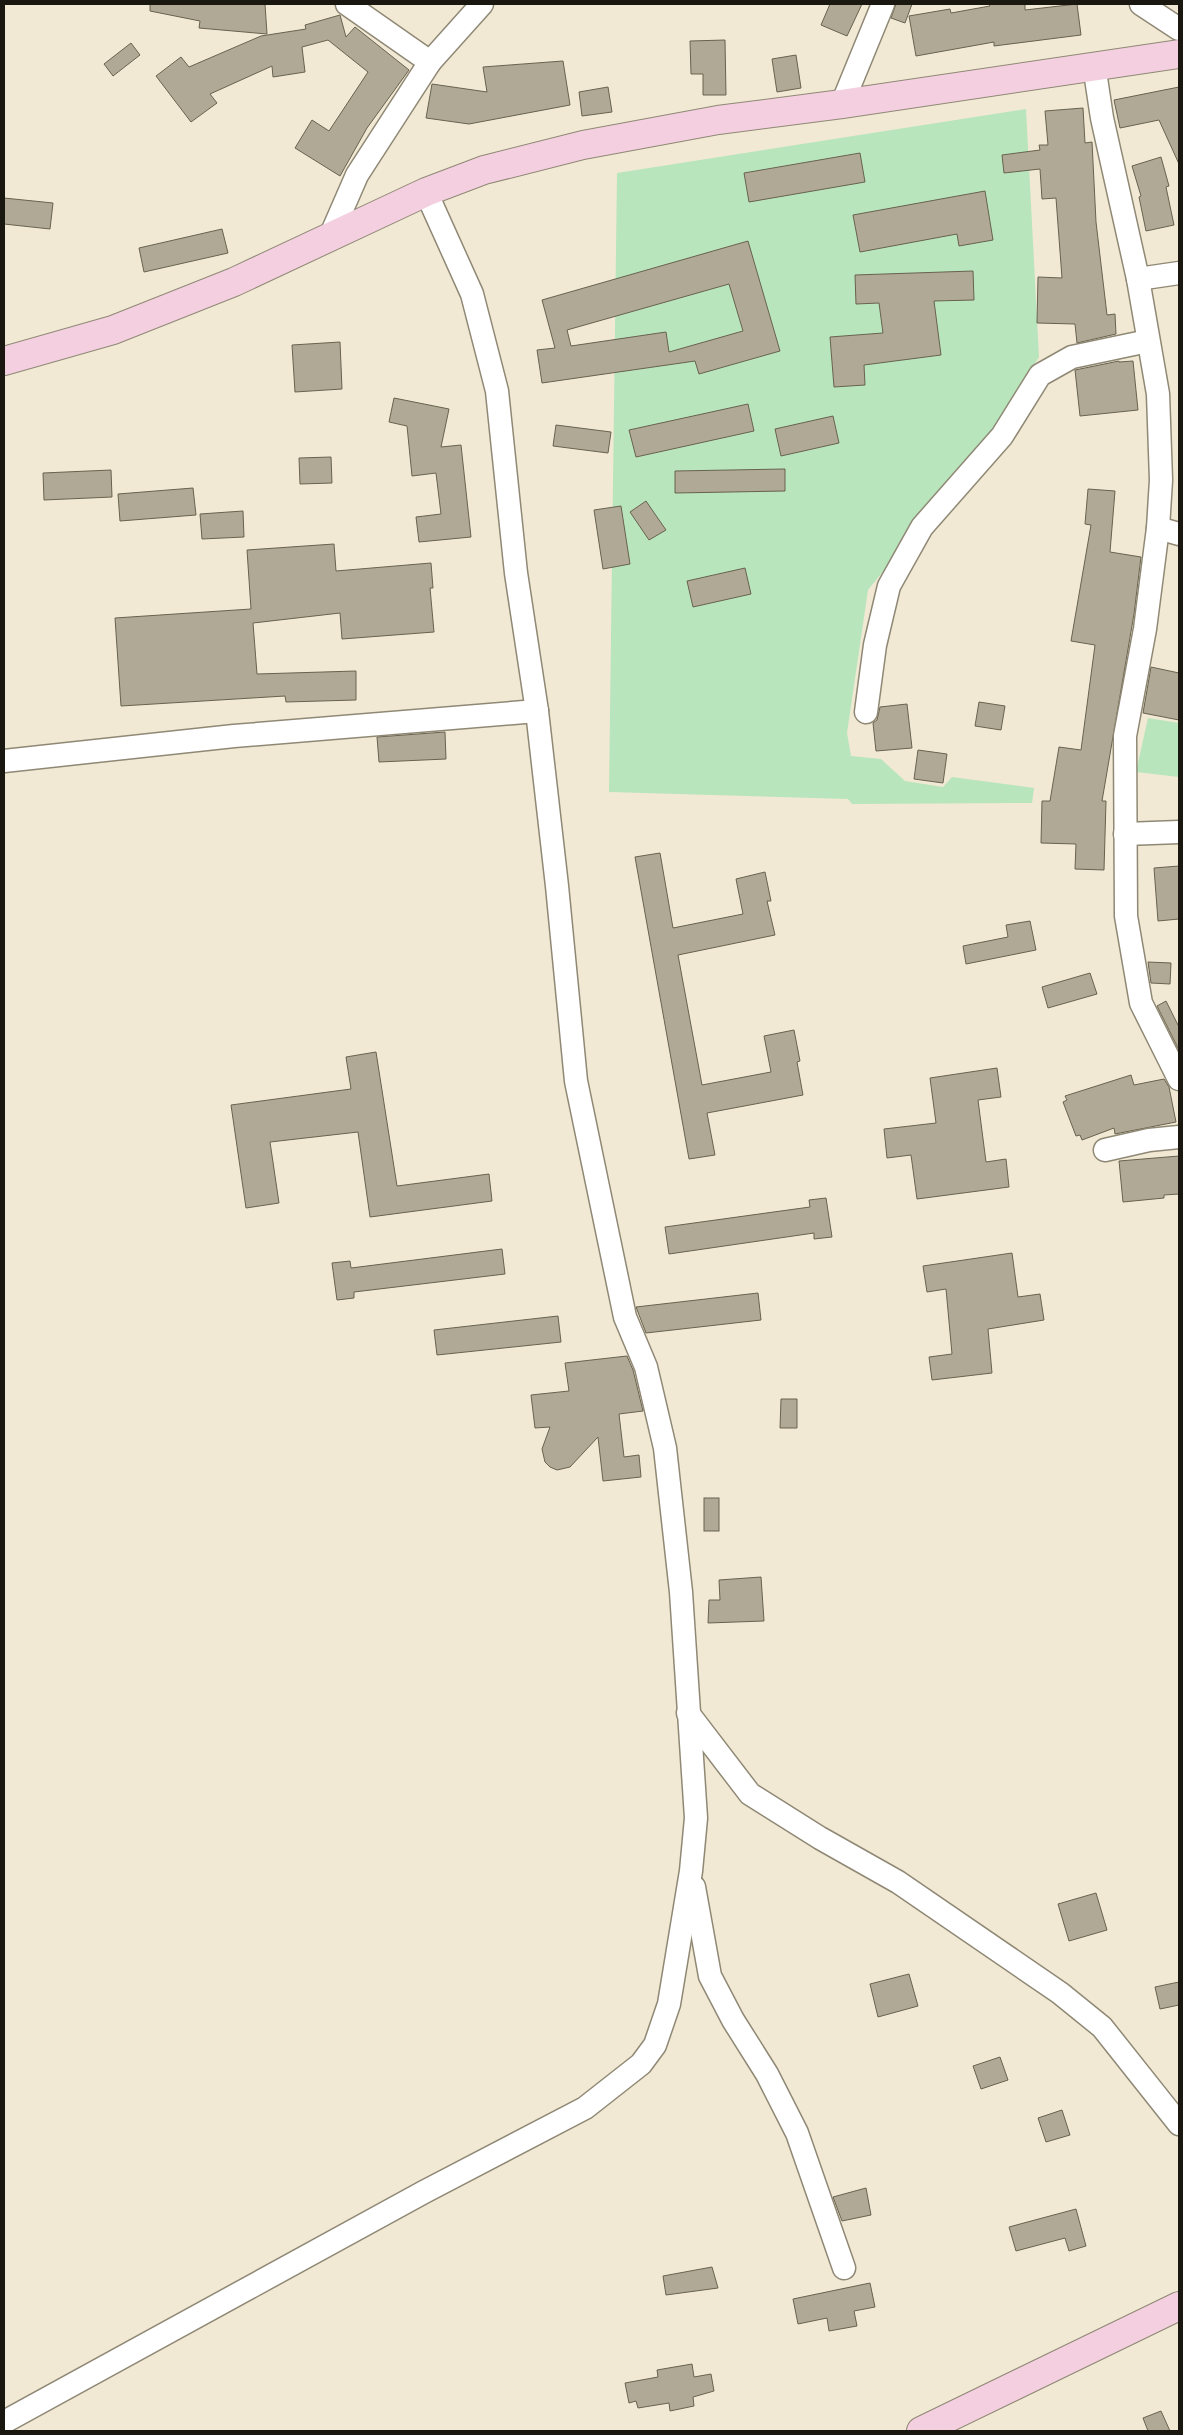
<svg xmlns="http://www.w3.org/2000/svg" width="1183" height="2435" font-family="'Work Sans',sans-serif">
  <rect width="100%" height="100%" fill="#f1e9d4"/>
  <g fill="#b8e5bc">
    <path d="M1026,109L1039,357L968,466L868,590L847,733L851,756L881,759L905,781L943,787L952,777L1034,788L1032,803L852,804L848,799L609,792L617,173Z"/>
    <path d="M1148,718L1179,723V777L1136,772Z"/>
  </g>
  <g fill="#b0a995" stroke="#68624f" fill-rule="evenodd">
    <path d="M150,4H265L267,34L199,28L200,21L150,11Z"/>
    <path d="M830,4H862L847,36L821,25Z"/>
    <path d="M896,4H912L905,23L891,18Z"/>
    <path d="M989,4H1025V10L1077,4L1081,35L994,46V42L916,56L909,16L950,9L951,13L990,6Z"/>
    <path d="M340,15L346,37L355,27L409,70L367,128L340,176L295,148L312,120L329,131L368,72L328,40L302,47L305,72L273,77L272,66L210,94L217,103L191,122L156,76L181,57L189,67L261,36L306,29L305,25Z"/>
    <path d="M725,40L726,95H703V74H691L690,41Z"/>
    <path d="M131,43L140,55L113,76L104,64Z"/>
    <path d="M796,55L801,88L777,92L772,59Z"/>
    <path d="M563,61L570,105L469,124L426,118L432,84L487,92L483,67Z"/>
    <path d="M608,87L612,112L582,116L579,92Z"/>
    <path d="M1179,87V164L1159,120L1120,128L1114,100Z"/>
    <path d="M1083,108L1085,143L1092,142L1096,222L1107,315L1115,314L1116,334L1077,343L1075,324L1037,323L1038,277L1062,278L1056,198L1042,199L1040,169L1004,173L1002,155L1040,150L1039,145H1048L1045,111Z"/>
    <path d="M860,153L865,182L749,202L744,173Z"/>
    <path d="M1161,157L1169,186L1166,187L1174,225L1146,231L1139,197L1141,196L1132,166Z"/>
    <path d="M985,191L993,240L959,246L957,234L860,252L853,215Z"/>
    <path d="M4,198L53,203L50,229L4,224Z"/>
    <path d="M222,229L228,253L144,272L139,248Z"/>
    <path d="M748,241L780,351L699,374L695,361L542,383L537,350L555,348L542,300ZM729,284L743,331L669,352L666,332L571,346L567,330Z"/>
    <path d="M973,271L974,300L934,301L941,355L864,365L865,385L834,387L830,337L883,333L879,303L856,304L855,275Z"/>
    <path d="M340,342L342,389L295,392L292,345Z"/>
    <path d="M1119,361V362L1133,361L1138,410L1080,416L1075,370Z"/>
    <path d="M394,398L449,409L441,447L461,445L471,537L419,542L416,517L441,514L436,473L412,476L407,426L389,422Z"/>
    <path d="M748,404L754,431L636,457L629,430Z"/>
    <path d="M833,416L839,443L781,456L775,429Z"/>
    <path d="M556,425L611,432L608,453L553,446Z"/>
    <path d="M331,457L332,483L300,484L299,458Z"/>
    <path d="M785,469V491L675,493V471Z"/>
    <path d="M111,470L112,497L44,500L43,473Z"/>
    <path d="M193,488L196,515L120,521L118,494Z"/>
    <path d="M1088,489L1115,491L1110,552L1141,557L1134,614L1102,801H1106L1104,870L1075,869L1076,844L1041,843L1042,801H1050L1059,747L1081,750L1095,645L1071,641L1091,525L1085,524Z"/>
    <path d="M646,501L666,530L649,540L630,512Z"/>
    <path d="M621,506L630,564L603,569L594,510Z"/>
    <path d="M243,511L244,537L202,539L200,514Z"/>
    <path d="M334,544L336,571L431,563L433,588H430L434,632L342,639L340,613L253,623L257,674L356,671V700L286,702L285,696L121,706L115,618L251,609L247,550Z"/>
    <path d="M745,568L751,594L693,607L687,581Z"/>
    <path d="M1151,667L1179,673V720L1143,713Z"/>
    <path d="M979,702L1005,706L1001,730L975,726Z"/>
    <path d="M907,704L912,748L876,751L873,723L877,720L880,707Z"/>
    <path d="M445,732L446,759L379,762L377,737Z"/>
    <path d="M918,750L947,754L943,783L914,779Z"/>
    <path d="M660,853L673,928L743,914L736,879L765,872L771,901H767L775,935L678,955L702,1085L771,1072L764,1036L794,1030L800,1061L797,1062L803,1095L707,1113L715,1155L689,1159L635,857Z"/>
    <path d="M1179,866V919L1158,921L1154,868Z"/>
    <path d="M1030,921L1036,950L966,964L963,946L1008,937L1006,925Z"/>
    <path d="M1148,962L1171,963L1170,984L1151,983Z"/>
    <path d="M1090,973L1097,994L1048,1008L1042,987Z"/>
    <path d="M1166,1001L1179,1027V1050L1157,1006Z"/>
    <path d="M376,1052L397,1186L489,1174L492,1201L370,1217L358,1132L270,1142L279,1203L246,1208L231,1105L351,1089L346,1057Z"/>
    <path d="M997,1068L1001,1097L978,1100L986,1162L1006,1159L1009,1187L917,1199L911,1155L887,1158L884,1129L936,1123L930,1078Z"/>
    <path d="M1131,1075L1134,1085L1164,1079L1169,1087L1176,1122L1115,1134L1114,1128L1082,1140L1080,1135L1076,1136L1063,1102L1067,1100L1065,1096Z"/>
    <path d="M1179,1156V1194L1164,1195V1198L1123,1202L1119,1161Z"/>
    <path d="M826,1198L832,1237L814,1239V1233L669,1254L665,1227L810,1207L809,1200Z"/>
    <path d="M502,1249L505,1274L354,1292V1298L337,1300L332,1263L350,1261L351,1268Z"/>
    <path d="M1012,1253L1018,1297L1040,1294L1044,1320L988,1329L992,1373L932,1380L929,1357L952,1354L946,1289L927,1292L923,1266Z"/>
    <path d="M758,1293L761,1320L646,1333L636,1307Z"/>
    <path d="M558,1316L561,1342L437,1355L434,1330Z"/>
    <path d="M627,1356L633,1370L643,1411L619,1414L624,1457L639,1455L641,1477L603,1481L598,1437L570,1467L557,1470L550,1467L545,1462L542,1449L550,1427L535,1428L531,1395L569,1391L565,1363Z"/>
    <path d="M781,1399H797V1428H780Z"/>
    <rect x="704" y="1498" width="15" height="33"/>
    <path d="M761,1577L764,1621L708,1623L709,1600H720L719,1580Z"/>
    <path d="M1096,1893L1107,1930L1069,1941L1058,1904Z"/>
    <path d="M909,1974L918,2006L878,2017L870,1984Z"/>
    <path d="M1179,1982V2005L1160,2009L1155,1987Z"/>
    <path d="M1000,2057L1008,2080L981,2089L973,2066Z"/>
    <path d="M1062,2110L1070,2135L1046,2142L1038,2118Z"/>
    <path d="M866,2188L871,2215L842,2221L833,2197Z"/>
    <path d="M1076,2209L1086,2246L1069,2251L1065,2238L1016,2251L1009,2227Z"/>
    <path d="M712,2267L718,2288L666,2295L663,2276Z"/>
    <path d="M870,2283L875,2307L854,2311L857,2326L829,2331L827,2318L798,2324L793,2299Z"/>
    <path d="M692,2364L694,2377L711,2374L714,2391L693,2397L694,2406L670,2411L669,2403L638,2408L636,2401L629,2403L625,2383L658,2377L657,2370Z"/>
    <path d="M1161,2411L1170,2431H1148L1143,2418Z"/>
  </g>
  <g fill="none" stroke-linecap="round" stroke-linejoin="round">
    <defs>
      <g id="street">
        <path d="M347,4L430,62"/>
        <path d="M1141,4L1179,29"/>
        <path d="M1094,65L1102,118L1138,279L1158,394L1161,480L1158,528L1145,629L1125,736L1126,916L1141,1003L1179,1079"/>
        <path d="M842,104L883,4"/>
        <path d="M330,237L357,175L430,62L482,4"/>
        <path d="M1138,279L1179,273"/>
        <path d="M1158,528L1179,534"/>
        <path d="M866,712L875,645L889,586L922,527L1002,436L1040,375L1072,357L1148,341"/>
        <path d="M4,761L234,736L537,711"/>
        <path d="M1125,834L1179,832"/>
        <path d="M1105,1150L1149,1140L1179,1137"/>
        <path d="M688,1713L750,1794L820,1838L898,1882L1060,1993L1102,2027L1179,2124"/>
        <path d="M694,1887L710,1976L733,2020L767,2074L797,2133L844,2268"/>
        <path d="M4,2422L424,2192L585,2108L641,2064L655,2045L669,2004L691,1871L696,1818L681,1592L665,1448L646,1367L625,1317L576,1081L557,886L537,711L516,573L497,391L472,294L426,192"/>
      </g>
      <g id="secondary">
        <path d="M4,361L113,330L234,282L426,192L484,170L583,145L718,120L842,104L1179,54"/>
        <path d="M921,2431L1179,2306"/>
      </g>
    </defs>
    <use href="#street" stroke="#8f8875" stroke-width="25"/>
    <use href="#secondary" stroke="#8f8875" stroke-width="30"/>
    <use href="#street" stroke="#fff" stroke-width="22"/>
    <use href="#secondary" stroke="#f3cfdf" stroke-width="28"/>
  </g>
  <rect width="1183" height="2435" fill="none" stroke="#1a1710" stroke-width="10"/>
</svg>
